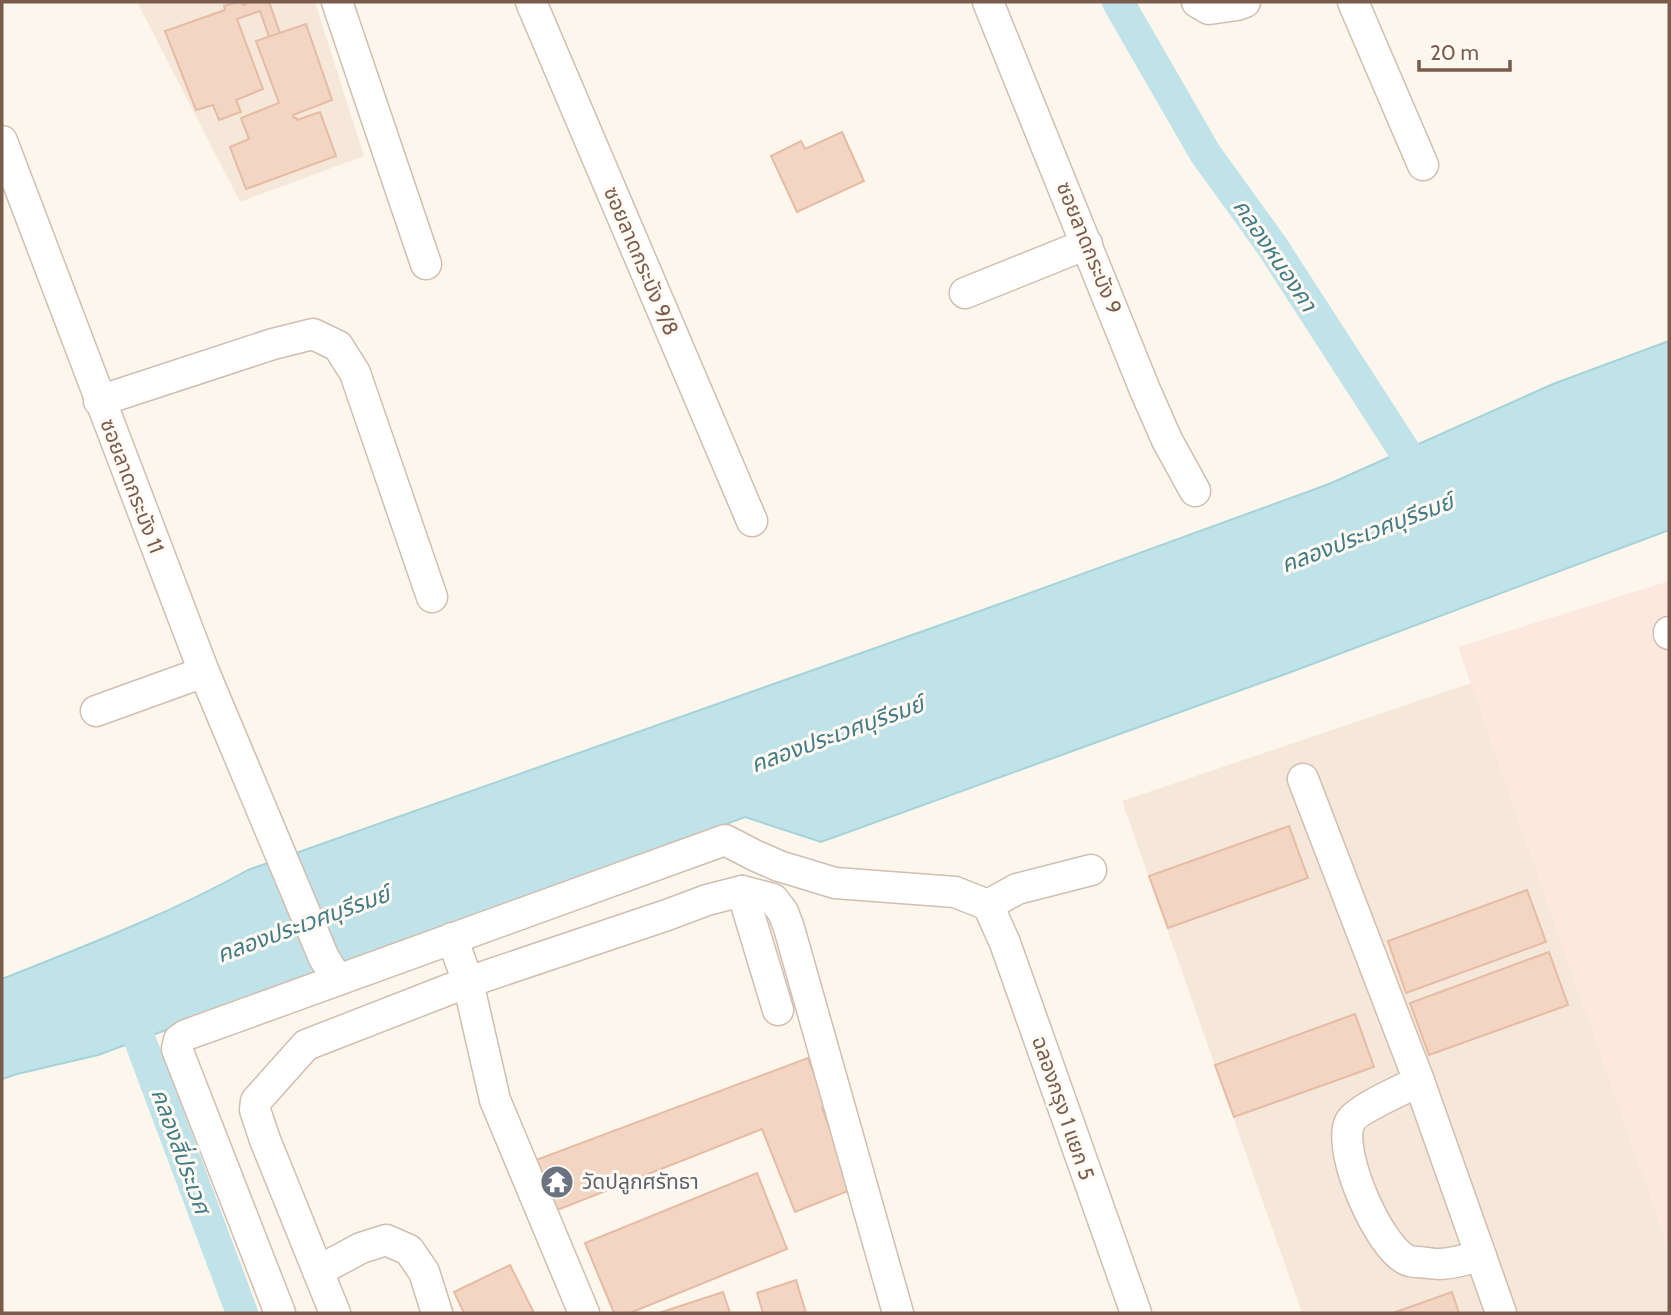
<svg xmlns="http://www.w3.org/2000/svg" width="1671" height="1315" font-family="Cabin,'Noto Sans Thai',sans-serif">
  <rect width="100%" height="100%" fill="#fdf6ec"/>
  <g fill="#f5e8da">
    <path d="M137,2H315L364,156L240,202Z"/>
    <path d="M1471,683L1669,1249V1313H1302L1122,801Z"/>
  </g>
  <path fill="#fde8e0" d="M1669,581V1250L1458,647Z"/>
  <path fill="#bfe3e8" stroke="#a5d3da" stroke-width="2" d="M1669,341V530L1291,672L821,842L745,817L98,1055L17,1074L2,1079V979C85,946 169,914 248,870L994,606L1329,484L1553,384Z"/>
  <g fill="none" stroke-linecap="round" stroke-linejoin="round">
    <g stroke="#bfe3e8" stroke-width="32">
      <path d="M1118,2L1205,153L1272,246L1427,486"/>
      <path d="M125,1000L242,1313"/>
    </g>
  </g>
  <g fill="#f3d5c3" stroke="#e6bba3" stroke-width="2">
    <path d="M238,2H241L243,5L251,2H269L280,33L269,37L260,11L237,19L263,89L236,100L241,112L219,120L213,105L196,110L165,31L225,10L224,6Z"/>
    <path d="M306,24L332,100L293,115L294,118H296L297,120L320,112L336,156L246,189L230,147L249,139L241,118L279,103L256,41Z"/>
    <path d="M842,132L864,181L797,212L771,156L801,141L805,149Z"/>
    <path d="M1289,826L1308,878L1168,928L1149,876Z"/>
    <path d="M1527,890L1546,942L1406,993L1388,941Z"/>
    <path d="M1549,952L1568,1005L1429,1055L1410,1003Z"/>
    <path d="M1355,1014L1374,1067L1234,1117L1215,1065Z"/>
    <path d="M808,1058L826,1106L822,1108L853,1189L795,1212L762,1129L555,1211L536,1160Z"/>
    <path d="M757,1173L787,1249L630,1313H614L585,1243Z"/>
    <path d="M510,1265L534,1313H464L454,1292Z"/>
    <path d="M796,1280L806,1313H763L757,1293Z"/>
    <path d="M723,1292L730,1313H659Z"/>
    <path d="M1452,1292L1459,1313H1393Z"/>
  </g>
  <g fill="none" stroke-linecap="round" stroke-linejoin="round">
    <defs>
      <g id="minor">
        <path d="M337,2L426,264"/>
        <path d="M531,2L752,521"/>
        <path d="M988,2L1145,390L1167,440L1195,491"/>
        <path d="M1197,2L1209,9L1237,5L1245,2"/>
        <path d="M1353,2L1423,165"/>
        <path d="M2,141L204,672L324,958L338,980"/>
        <path d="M965,293L1087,244"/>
        <path d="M99,401L273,344L313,334L338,346L355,373L432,597"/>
        <path d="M1669,632V634"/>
        <path d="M96,711L204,672"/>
        <path d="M1303,779L1419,1081L1501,1313"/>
        <path d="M742,891L778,1010"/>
        <path d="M988,905L1005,943L1136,1313"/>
        <path d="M988,905L1017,889L1091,870"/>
        <path d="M452,938L468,982L495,1100L584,1313"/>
        <path d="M1419,1081C1405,1089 1356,1109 1350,1122C1336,1150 1379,1248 1407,1260C1408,1261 1415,1262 1417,1262C1424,1262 1432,1264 1439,1264C1452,1264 1467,1259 1481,1256"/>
        <path d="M318,1271L361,1248L386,1240L409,1250L424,1272L437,1313"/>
        <path d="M280,1313L177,1049L179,1040L186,1035L725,840L756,856L779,866L835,883L955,892L988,905"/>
        <path d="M335,1313L265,1140L255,1110L256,1101L306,1045L468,982L667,915L707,900L742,891L773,899L783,912L789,928L898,1313"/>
      </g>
    </defs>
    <use href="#minor" stroke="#d1beb0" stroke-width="33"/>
    <use href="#minor" stroke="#fff" stroke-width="30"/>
  </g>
  <defs>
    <symbol id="temple-disc" viewBox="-11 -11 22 22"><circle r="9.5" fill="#6b7280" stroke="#fffaf3"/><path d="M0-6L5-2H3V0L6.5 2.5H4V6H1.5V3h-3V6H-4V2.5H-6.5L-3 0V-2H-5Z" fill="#fff"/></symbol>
  </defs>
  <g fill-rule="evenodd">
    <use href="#temple-disc" x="538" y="1163" width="38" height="38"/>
  </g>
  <g text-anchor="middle" stroke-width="6" stroke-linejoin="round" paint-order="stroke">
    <g font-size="21" fill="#7a5c4d" stroke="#fffaf3">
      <text transform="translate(1089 248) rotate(68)" y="7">ซอยลาดกระบัง 9</text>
      <text transform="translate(641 261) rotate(67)" y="7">ซอยลาดกระบัง 9/8</text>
      <text transform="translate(132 486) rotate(69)" y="7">ซอยลาดกระบัง 11</text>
      <text transform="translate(1063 1108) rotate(71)" y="7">ฉลองกรุง 1 แยก 5</text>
    </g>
    <g font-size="21" fill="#5b616d" stroke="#fffaf3" text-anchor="start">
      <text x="582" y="1189">วัดปลูกศรัทธา</text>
    </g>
    <g font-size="23" font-style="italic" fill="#437c86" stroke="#fffaf3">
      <text transform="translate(1275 255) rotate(56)" y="8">คลองหนองคา</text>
      <text transform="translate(1367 533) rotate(-21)" y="8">คลองประเวศบุรีรมย์</text>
      <text transform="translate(837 734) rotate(-20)" y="8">คลองประเวศบุรีรมย์</text>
      <text transform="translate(303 924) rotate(-20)" y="8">คลองประเวศบุรีรมย์</text>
      <text transform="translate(181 1151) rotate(70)" y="8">คลองสี่ประเวศ</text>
    </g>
  </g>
  <rect width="1671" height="1315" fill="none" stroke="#7a5c4d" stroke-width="7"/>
  <path d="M1419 60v10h91v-10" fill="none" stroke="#7a5c4d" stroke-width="3.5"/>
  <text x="1430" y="60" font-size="21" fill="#7a5c4d" stroke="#fffaf3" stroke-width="5" paint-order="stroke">20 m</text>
</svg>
